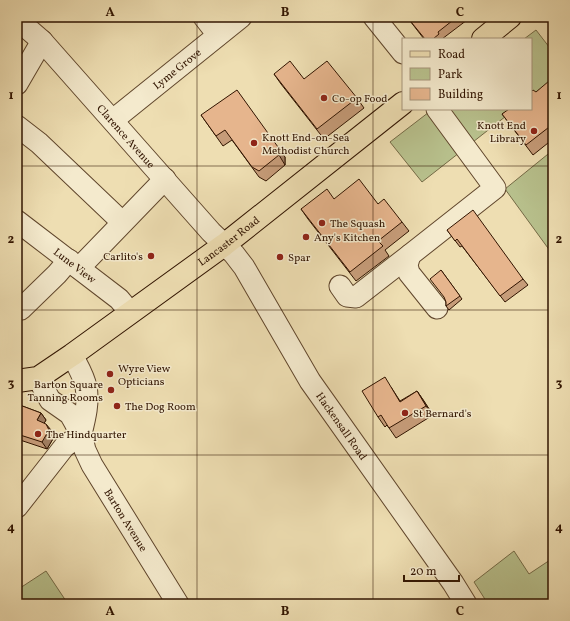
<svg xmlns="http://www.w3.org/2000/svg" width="570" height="621" font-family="Vollkorn,serif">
  <rect width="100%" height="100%" fill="#eedeb2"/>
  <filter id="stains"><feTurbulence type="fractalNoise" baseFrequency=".005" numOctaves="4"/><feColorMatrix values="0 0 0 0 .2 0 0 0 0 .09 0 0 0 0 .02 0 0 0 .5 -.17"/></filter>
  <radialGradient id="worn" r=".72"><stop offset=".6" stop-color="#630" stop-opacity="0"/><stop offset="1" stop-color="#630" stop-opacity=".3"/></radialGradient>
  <g fill="#b8c18d" stroke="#746a46">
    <path d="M536,30L553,52V79L531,96V39H524Z"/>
    <path d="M433,109H515L422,182L390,142Z"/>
    <path d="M553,150V255L505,189Z"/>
    <path d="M514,551L529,574L553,558V604H488L474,582Z"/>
    <path d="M46,571L68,604H17V590Z"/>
  </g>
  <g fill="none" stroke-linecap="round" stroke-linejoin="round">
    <defs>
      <g id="minor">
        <path d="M204,17L218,35"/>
        <path d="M374,17L403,53"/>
        <path id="s1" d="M17,21L27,28L42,41L211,232L234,254L244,267L310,381L453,583L466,604"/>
        <path d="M17,84L42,41"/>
        <path d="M437,109L495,188L410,255L407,265L409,273L437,308"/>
        <path id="s2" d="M113,120L241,17"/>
        <path d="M17,126L39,143L122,222"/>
        <path id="s3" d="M17,221L119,299L130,312"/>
        <path d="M79,268L165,179"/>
        <path d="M340,286L347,296L356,297L410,255"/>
        <path d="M17,307L21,309L57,274L69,260"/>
        <path d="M72,355C77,365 84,376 86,387C89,402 85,418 81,434"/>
        <path id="s4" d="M38,378L50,400L70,414L74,421L81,434L85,450L92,465L178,604"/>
        <path d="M17,507L64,447L81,434"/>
      </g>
      <g id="major">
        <path d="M483,39L510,17"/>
        <path id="s5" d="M17,381L38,378L72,355L224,245L403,103"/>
      </g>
    </defs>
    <use href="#minor" stroke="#60462c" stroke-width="23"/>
    <use href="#major" stroke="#311400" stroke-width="24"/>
    <use href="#minor" stroke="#f4eacd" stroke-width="21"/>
    <use href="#major" stroke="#eedeb2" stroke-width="22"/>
  </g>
  <g fill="#c69c79" stroke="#311400">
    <path d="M407,17H471L442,39H443H424Z"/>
    <path d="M274,74L304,79L357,98L364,108L324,139L281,84Z"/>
    <path d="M553,86V139L533,155L502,114Z"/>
    <path d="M201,115L285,157V165L266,181L259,177L232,140L223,146Z"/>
    <path d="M334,199L378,204L402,222L409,231L385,250L389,256L356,281L308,219L301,209Z"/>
    <path d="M447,230L523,279L528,285L505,302L462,246L460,247Z"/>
    <path d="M441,270L462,299L449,310L446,306V302Z"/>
    <path d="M391,387L400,401L417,391L433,415L396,438L387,425L385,427L378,417Z"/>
    <path d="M17,404L41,413L46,420L44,423L51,430L54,437L47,449L17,439Z"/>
  </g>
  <g fill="#a17f63" stroke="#311400">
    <path d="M278,147L285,157V165L279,155Z"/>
    <path d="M417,391L424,401L433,415L426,406Z"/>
    <path d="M41,413L46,420L42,427L37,420Z"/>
    <path d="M46,424L51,430L54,437L47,449L42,442Z"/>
  </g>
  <g fill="#e6b58d" stroke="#311400">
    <path d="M407,17H457L438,32L439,34L433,39H425Z"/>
    <path d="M290,61L304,79L327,61L357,98L317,129L274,74Z"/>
    <path d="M549,81L553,86V124L526,145L502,114L509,109H531V92L533,90L536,92Z"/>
    <path d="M237,90L278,147L279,155L259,171L252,167L225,130L216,136L201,115Z"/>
    <path d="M359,179L378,204L384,199L402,222L378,241L383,246L350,272L301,209L327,189L334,199Z"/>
    <path d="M473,210L523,279L500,296L457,239L455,241L447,230Z"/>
    <path d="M441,270L460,296L446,306V302L444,297L430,279Z"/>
    <path d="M385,377L400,402L417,391L426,406L389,428L381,415L378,417L362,391Z"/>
    <path d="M17,404L41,413L37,420L46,424L49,430L42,442L17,434Z"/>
  </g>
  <path fill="none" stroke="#311400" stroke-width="1" stroke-opacity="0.55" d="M197,17V604M373,17V604M17,166H553M17,310H553M17,455H553"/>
  <g fill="#8f2418" stroke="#f4eacd" stroke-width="1.5">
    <circle cx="324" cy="98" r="4"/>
    <circle cx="534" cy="131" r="4"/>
    <circle cx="254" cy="143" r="4"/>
    <circle cx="322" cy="223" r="4"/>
    <circle cx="306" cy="237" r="4"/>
    <circle cx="151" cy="256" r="4"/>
    <circle cx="280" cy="257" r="4"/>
    <circle cx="110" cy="374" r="4"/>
    <circle cx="111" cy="390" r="4"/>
    <circle cx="117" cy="406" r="4"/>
    <circle cx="405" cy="413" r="4"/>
    <circle cx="38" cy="434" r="4"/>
  </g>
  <g text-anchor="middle" stroke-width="3" stroke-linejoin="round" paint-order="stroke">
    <g font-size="11" fill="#311400" stroke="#f4eacd">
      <text dy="4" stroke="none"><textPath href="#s2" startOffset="82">Lyme Grove</textPath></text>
      <text dy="4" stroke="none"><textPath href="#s1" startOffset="159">Clarence Avenue</textPath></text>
      <text dy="4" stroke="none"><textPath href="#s5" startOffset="256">Lancaster Road</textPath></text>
      <text dy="4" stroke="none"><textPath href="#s3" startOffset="73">Lune View</textPath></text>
      <text dy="4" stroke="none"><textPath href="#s1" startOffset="522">Hackensall Road</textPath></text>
      <text dy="4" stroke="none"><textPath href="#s4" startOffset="170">Barton Avenue</textPath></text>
    </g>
    <g font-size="11" fill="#311400" stroke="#f4eacd" text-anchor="start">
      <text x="332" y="102">Co-op Food</text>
      <text x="526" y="129" text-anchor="end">Knott End<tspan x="526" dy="13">Library</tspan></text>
      <text x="262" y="141">Knott End-on-Sea<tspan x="262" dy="13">Methodist Church</tspan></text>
      <text x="330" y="227">The Squash</text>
      <text x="314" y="241">Any's Kitchen</text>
      <text x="143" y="260" text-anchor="end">Carlito's</text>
      <text x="288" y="261">Spar</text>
      <text x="118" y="372">Wyre View<tspan x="118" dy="13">Opticians</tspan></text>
      <text x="103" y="388" text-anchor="end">Barton Square<tspan x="103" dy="13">Tanning Rooms</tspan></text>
      <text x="125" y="410">The Dog Room</text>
      <text x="413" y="417">St Bernard's</text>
      <text x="46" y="438">The Hindquarter</text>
    </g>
  </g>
  <rect width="570" height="621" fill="none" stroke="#eedeb2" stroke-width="44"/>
  <rect x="402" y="38" width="130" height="72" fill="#f4eacd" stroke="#a6947b"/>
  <rect x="410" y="51" width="20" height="6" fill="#eedeb2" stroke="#a6947b"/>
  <text x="438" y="58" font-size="12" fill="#311400">Road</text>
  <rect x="410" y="68" width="20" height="12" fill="#b8c18d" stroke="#a6947b"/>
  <text x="438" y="78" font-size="12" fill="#311400">Park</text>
  <rect x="410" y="88" width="20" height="12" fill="#e6b58d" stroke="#a6947b"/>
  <text x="438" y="98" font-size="12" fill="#311400">Building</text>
  <path d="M404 575v6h55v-6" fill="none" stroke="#311400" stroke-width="2"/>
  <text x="410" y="575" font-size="12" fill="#311400" stroke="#f4eacd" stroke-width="3" paint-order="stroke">20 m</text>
  <rect x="22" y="22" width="526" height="577" fill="none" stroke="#311400" stroke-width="1.5"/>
  <g font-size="13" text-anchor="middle" font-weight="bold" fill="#311400">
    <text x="110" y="16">A</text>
    <text x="285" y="16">B</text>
    <text x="460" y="16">C</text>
    <text x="11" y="99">1</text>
    <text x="559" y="99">1</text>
    <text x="11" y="243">2</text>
    <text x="559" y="243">2</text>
    <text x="11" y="387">3</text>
    <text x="559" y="387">3</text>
    <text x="11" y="531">4</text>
    <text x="559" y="531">4</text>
    <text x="110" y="615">A</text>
    <text x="285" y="615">B</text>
    <text x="460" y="615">C</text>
  </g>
  <rect width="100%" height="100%" filter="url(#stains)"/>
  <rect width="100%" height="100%" fill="url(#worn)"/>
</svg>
